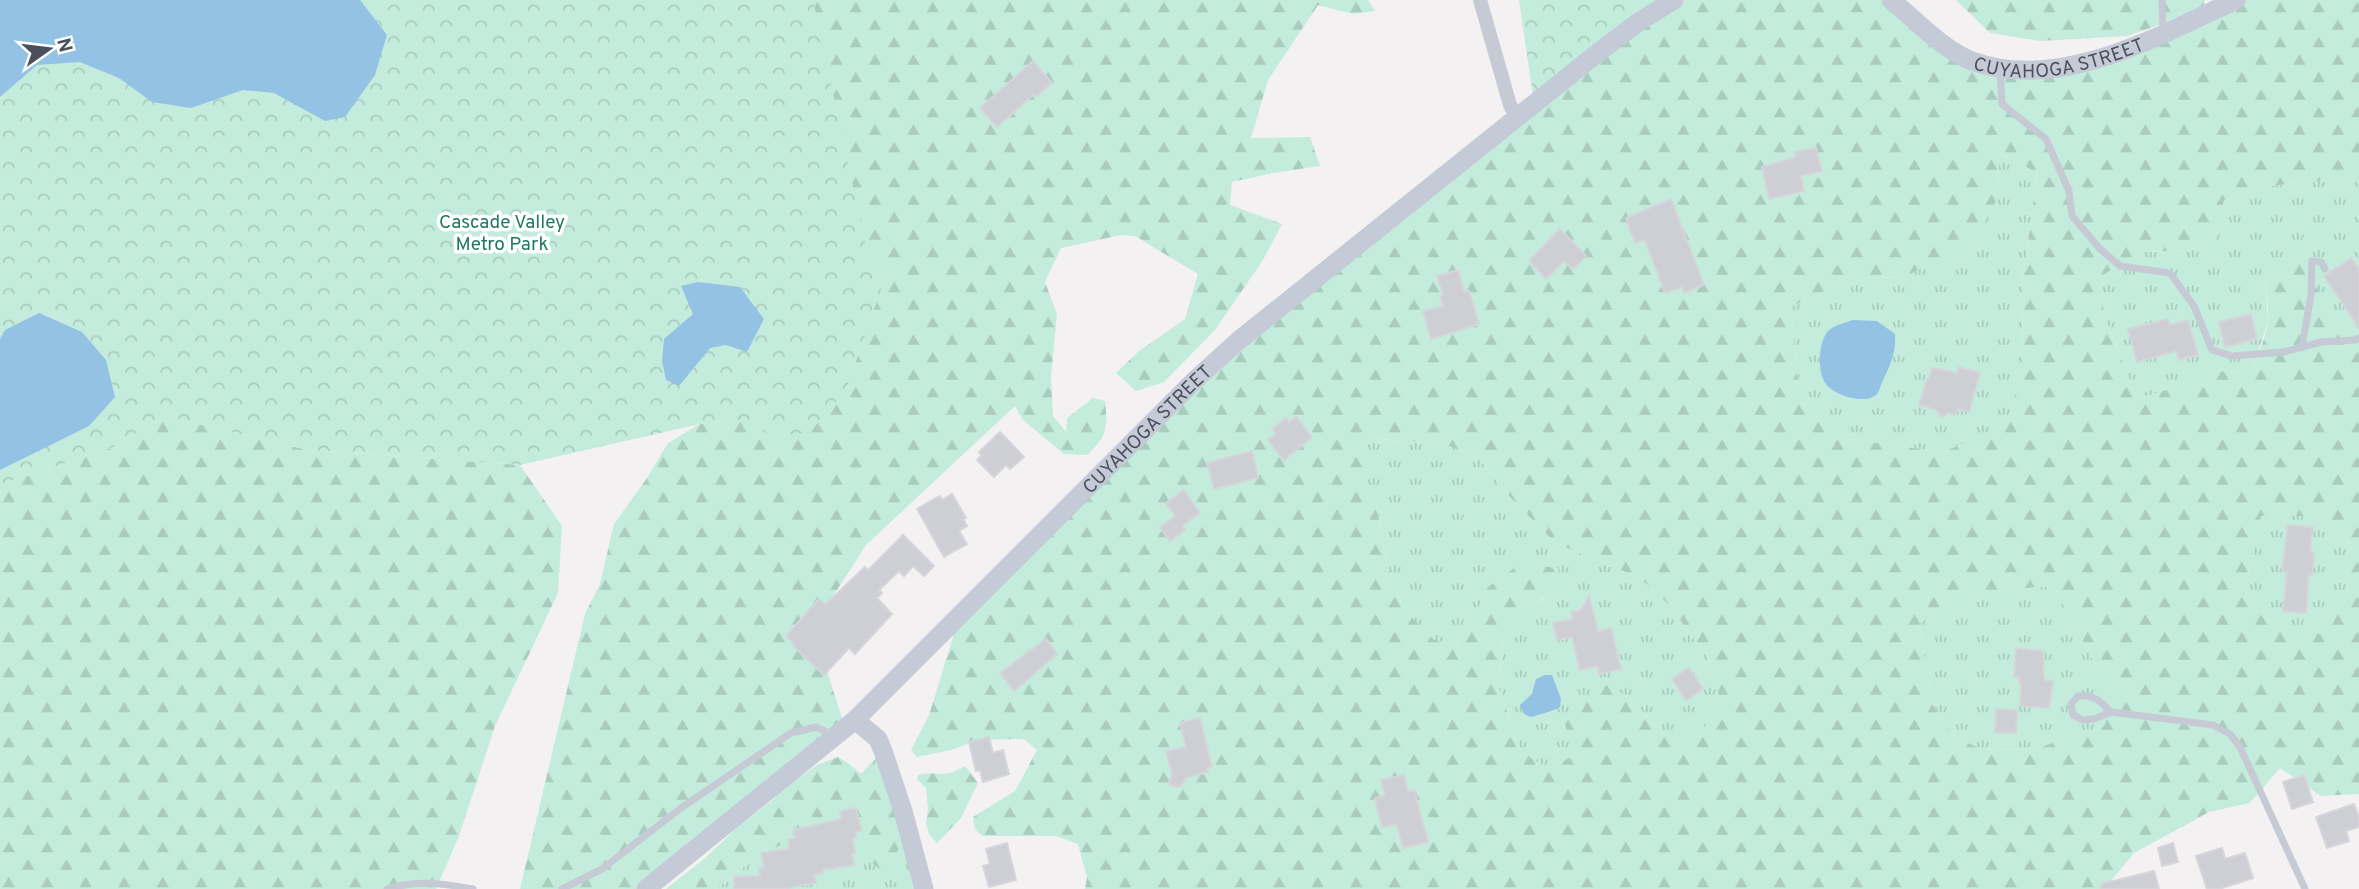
<svg xmlns="http://www.w3.org/2000/svg" width="2359" height="889" font-family="Overpass,sans-serif">
  <defs>
    <pattern id="grass-tufts" width="24" height="20" patternUnits="userSpaceOnUse" patternTransform="scale(1.75)"><rect width="24" height="20" fill="#c3ecdc"/><path d="M3 7l-1-3M5 7V3M7 7l1-3M15 17l-1-3M17 17v-4M19 17l1-3" fill="none" stroke="#a9ccbf"/></pattern>
    <pattern id="forest-firs" width="22" height="20" patternUnits="userSpaceOnUse" patternTransform="scale(1.75)"><rect width="22" height="20" fill="#c3ecdc"/><path d="M5 1l3.5 6h-7zM16 11l3.5 6h-7z" fill="#a9ccbf"/></pattern>
    <pattern id="park-crowns" width="20" height="18" patternUnits="userSpaceOnUse" patternTransform="scale(1.75)"><rect width="20" height="18" fill="#c3ecdc"/><path d="M2 6a3 3 0 1 1 6 0M12 15a3 3 0 1 1 6 0" fill="none" stroke="#a9ccbf"/></pattern>
  </defs>
  <rect width="100%" height="100%" fill="#f3f1f1"/>
  <g fill="url(#grass-tufts)">
    <path d="M1999,152L2037,173L2022,288L2023,366L2008,425L1943,452L1834,437L1799,397L1791,307L1823,292L1868,278L1903,277L1931,263L1998,197Z"/>
    <path d="M2356,177L2359,179V332L2339,321L2295,257L2265,282L2268,321L2252,372L2213,371L2173,388L2137,399L2104,315L2101,276L2143,252L2193,250L2214,244L2224,200L2259,187Z"/>
    <path d="M1375,439L1441,443L1479,458L1509,496L1555,543L1640,578L1669,605L1712,663L1721,702L1708,725L1676,741L1658,730L1632,699L1574,755L1548,769L1521,751L1499,689L1503,639L1523,611L1545,597L1488,587L1471,623L1454,647L1433,639L1403,608L1386,560L1377,508L1354,453Z"/>
    <path d="M2283,514L2314,518L2351,544L2347,596L2326,637L2264,618L2246,599L2249,567L2261,515Z"/>
    <path d="M2045,586L2067,609L2102,678L2118,686L2104,726L2032,750L1981,749L1952,735L1932,704L1919,623L1964,596Z"/>
    <path d="M883,751L924,889H716L753,859L774,849L818,818Z"/>
  </g>
  <g fill="url(#forest-firs)" fill-rule="evenodd">
    <path d="M777,0H1368L1375,11L1353,14L1318,5L1268,80L1251,138L1310,137L1320,166L1273,173L1232,182L1230,205L1282,224L1263,260L1215,330L1164,382L1136,391L1116,373L1139,351L1185,319L1198,274L1135,236L1121,235L1061,248L1045,282L1057,314L1051,377L1053,416L1066,432L1067,418L1093,398L1105,401C1108,428 1107,436 1087,455L1064,454L1023,420L1015,406L866,545L824,610L827,671L845,728L644,889H520L585,614L600,584L614,524L645,481L668,443L700,424L747,419L771,437L866,247Z"/>
    <path d="M1640,0H1891L1971,60L2061,68L2236,0H2359V179L2356,177L2259,187L2224,200L2214,244L2193,250L2143,252L2101,276L2104,315L2137,399L2173,388L2213,371L2252,372C2257,356 2267,336 2268,319C2269,278 2252,280 2295,256L2339,321L2359,332V794L2321,796L2280,768L2250,803L2209,812L2134,853L2109,883L2110,889H1085L1087,877L1078,844L1056,836H982L975,829L973,817L1015,791L1037,750L1024,739L974,740L955,749L917,757L911,750L929,715L959,618L1195,380L1516,117ZM1999,152L2037,173L2022,288L2023,366L2007,425L1943,452L1834,437L1799,397L1791,307L1823,292L1868,278L1903,277L1972,246L1998,197ZM1375,439L1441,443L1479,458L1509,496L1555,543L1640,578L1669,605L1712,663L1720,701L1708,725L1676,741L1658,730L1632,699L1606,685L1580,700L1565,724L1574,755L1548,769L1521,751L1499,689L1503,639L1523,611L1561,586L1558,568L1520,564L1488,587L1471,623L1455,646L1433,639L1403,608L1386,560L1377,508L1365,472L1355,453ZM2283,514L2314,518L2351,544L2347,596L2326,636L2264,618L2246,599L2249,567L2261,516ZM2045,586L2067,609L2102,678L2118,686L2104,726L2032,750L1981,749L1952,735L1932,704L1919,623L1964,596Z"/>
    <path d="M1956,0H2205L2202,10L2127,36L2040,41L1990,33Z"/>
    <path d="M164,416L308,450L520,465L562,526L558,593L495,726L459,836L436,889H0V485L116,446Z"/>
    <path d="M838,757C852,764 862,778 876,781L900,817V848L882,870L865,858L861,835L839,821L834,814L818,818L810,826L774,849L753,859L716,889H666L704,859L740,825L773,800L779,792L817,765Z"/>
    <path d="M965,766L978,783L961,818L937,843L929,834L926,824L928,809L926,788L917,779L918,775C939,770 942,780 965,766Z"/>
  </g>
  <g fill="url(#park-crowns)">
    <path d="M0,0H813L866,247L886,275L846,390L810,432L771,437L747,419L700,424L520,465L308,450L164,416L116,446L0,485Z"/>
    <path d="M1519,0H1674L1534,103Z"/>
  </g>
  <g fill="#94c2e5">
    <path d="M0,0H360L387,35L375,75L345,117L325,121L274,93L243,90L191,108L152,102L119,78L80,62L37,65L0,97Z"/>
    <path d="M698,282L740,287L764,319L747,352L726,345L710,348L679,386L666,380L662,361L664,339L693,314L681,286Z"/>
    <path d="M39,313L82,332L106,360L115,397L89,426L0,470V339L5,330Z"/>
    <path d="M1853,320L1877,321L1895,334C1896,352 1891,364 1883,380C1880,386 1880,391 1876,395C1864,405 1834,395 1826,384C1817,372 1818,343 1828,331C1834,325 1845,323 1853,320Z"/>
    <path d="M1545,675H1552L1561,699L1560,707C1551,712 1541,714 1531,717L1524,714L1520,705L1532,694L1536,679Z"/>
  </g>
  <g fill="#cecfd4" stroke="#d5d5db" stroke-width="2">
    <path d="M1033,61L1052,83L1036,97L1034,94L997,127L980,108Z"/>
    <path d="M1816,148L1822,171L1801,176L1804,191L1769,199L1762,167L1796,157L1795,152Z"/>
    <path d="M1671,199L1704,285L1684,293L1682,287L1665,293L1645,240L1635,243L1626,218Z"/>
    <path d="M1560,229L1586,256L1573,269L1564,261L1546,279L1529,261Z"/>
    <path d="M2351,258L2359,269V328L2324,276Z"/>
    <path d="M1458,270L1464,292L1469,291L1479,324L1431,339L1423,311L1443,306L1440,296L1443,295L1437,276Z"/>
    <path d="M2251,314L2257,339L2225,347L2219,322Z"/>
    <path d="M2168,319L2170,325L2188,320L2198,355L2179,360L2176,351L2137,362L2128,329Z"/>
    <path d="M1959,367L1980,373L1969,412L1957,409L1955,415L1948,413L1941,417L1937,410L1919,405L1927,379H1929L1932,368L1957,373Z"/>
    <path d="M1296,417L1312,437L1284,460L1268,440L1276,434L1272,429L1286,418L1289,422Z"/>
    <path d="M1000,432L1024,457L1010,469L1006,465L994,477L977,460L982,455L979,452Z"/>
    <path d="M1252,451L1258,478L1214,489L1207,463Z"/>
    <path d="M1184,490L1200,513L1182,526L1185,530L1170,541L1160,527L1175,516L1166,503Z"/>
    <path d="M952,494L966,518L963,519L967,526L959,531L967,544L944,557L917,509L940,496L942,500Z"/>
    <path d="M2288,525L2313,527L2310,552H2313L2314,557L2312,575H2309L2306,613L2283,611L2287,572L2282,571Z"/>
    <path d="M903,535L934,566L924,576L913,566L904,576L899,571L879,590L882,593L877,598L892,614L855,654L849,648L824,675L793,646L795,644L786,636L819,599L825,605L865,567L868,570Z"/>
    <path d="M1589,596L1598,631L1611,628L1621,669L1599,674L1598,666L1580,670L1572,637L1557,640L1553,623L1572,619L1571,612L1581,610Z"/>
    <path d="M1046,639L1057,654L1014,691L1000,673Z"/>
    <path d="M2016,648L2043,651L2044,680L2053,681L2049,708L2020,706L2021,683H2019V677H2014Z"/>
    <path d="M1689,668L1703,689L1686,700L1672,679Z"/>
    <path d="M1996,709L2017,710L2016,733L1995,732Z"/>
    <path d="M1200,718L1212,767L1207,768L1208,772L1187,777L1181,786L1176,787L1169,784L1172,774L1166,751L1186,747L1180,723Z"/>
    <path d="M989,737L993,753L1003,750L1009,774L983,782L980,770L976,771L969,742Z"/>
    <path d="M1404,775L1408,791L1414,790L1428,842L1403,848L1397,824L1382,828L1375,798L1385,796L1381,780Z"/>
    <path d="M2304,775L2313,802L2292,809L2283,782Z"/>
    <path d="M2354,804L2359,818V827L2346,831L2349,841L2327,848L2316,817Z"/>
    <path d="M856,808L861,831L855,832L856,838L853,839L855,853L852,854L854,865L822,870L823,873L814,875L816,883L783,889H734V877L760,876L759,868H764L761,853L789,849L788,840L795,838L793,830L841,819L840,811Z"/>
    <path d="M1007,843L1016,880L989,887L983,866L990,864L986,849Z"/>
    <path d="M2173,843L2178,862L2162,866L2158,848Z"/>
    <path d="M2222,848L2225,859L2245,853L2253,878L2219,889H2207L2196,856Z"/>
    <path d="M2154,871L2159,889H2101V884Z"/>
  </g>
  <g fill="none" stroke-linecap="round" stroke-linejoin="round">
    <g stroke="#c5cad4" stroke-width="7">
      <path d="M2162,0L2163,32"/>
      <path d="M2000,68L2002,104L2046,139L2069,191L2072,216L2100,249L2120,266L2170,273L2194,306L2212,350L2232,356L2284,352L2321,342L2355,340L2359,338"/>
      <path d="M2302,347L2311,295L2312,261L2321,262L2325,269"/>
      <path d="M2111,712C2100,701 2094,694 2078,696L2071,704L2073,715L2083,720L2094,719L2111,712L2213,725L2230,734L2240,747L2305,889"/>
      <path d="M387,889C416,880 443,883 473,889"/>
      <path d="M562,889L602,869L681,808L791,733L816,727L831,734"/>
    </g>
    <path stroke="#c5cad4" stroke-width="14" d="M1480,0L1510,105L1516,117"/>
    <g stroke="#c5cad7" stroke-width="19">
      <path id="s1" d="M1891,0C1916,20 1942,49 1972,61C2059,93 2158,36 2236,0"/>
      <path d="M855,720L878,739L883,751L903,811L924,889"/>
      <path id="s2" d="M646,889L855,720L1195,380L1238,341L1590,59L1637,23L1674,0"/>
    </g>
  </g>
  <g text-anchor="middle" stroke-width="7" stroke-linejoin="round" paint-order="stroke">
    <g font-size="19" fill="#4a4f5c" stroke="#fff">
      <text dy="7" stroke="none"><textPath href="#s1" startOffset="191">CUYAHOGA STREET</textPath></text>
      <text dy="7" stroke="none"><textPath href="#s2" startOffset="681">CUYAHOGA STREET</textPath></text>
    </g>
    <g font-size="19" fill="#1f7960" stroke="#fff">
      <text x="502" y="228">Cascade Valley<tspan x="502" dy="22">Metro Park</tspan></text>
    </g>
  </g>
  <g transform="translate(49 49) rotate(76)" stroke="#ffffff" stroke-width="5" paint-order="stroke">
  <path d="M0-5L12 26L0 18L-12 26Z" fill="#4a4f5c"/>
  <text y="-10" font-size="19" font-weight="bold" text-anchor="middle" fill="#4a4f5c">N</text>
  </g>
</svg>
